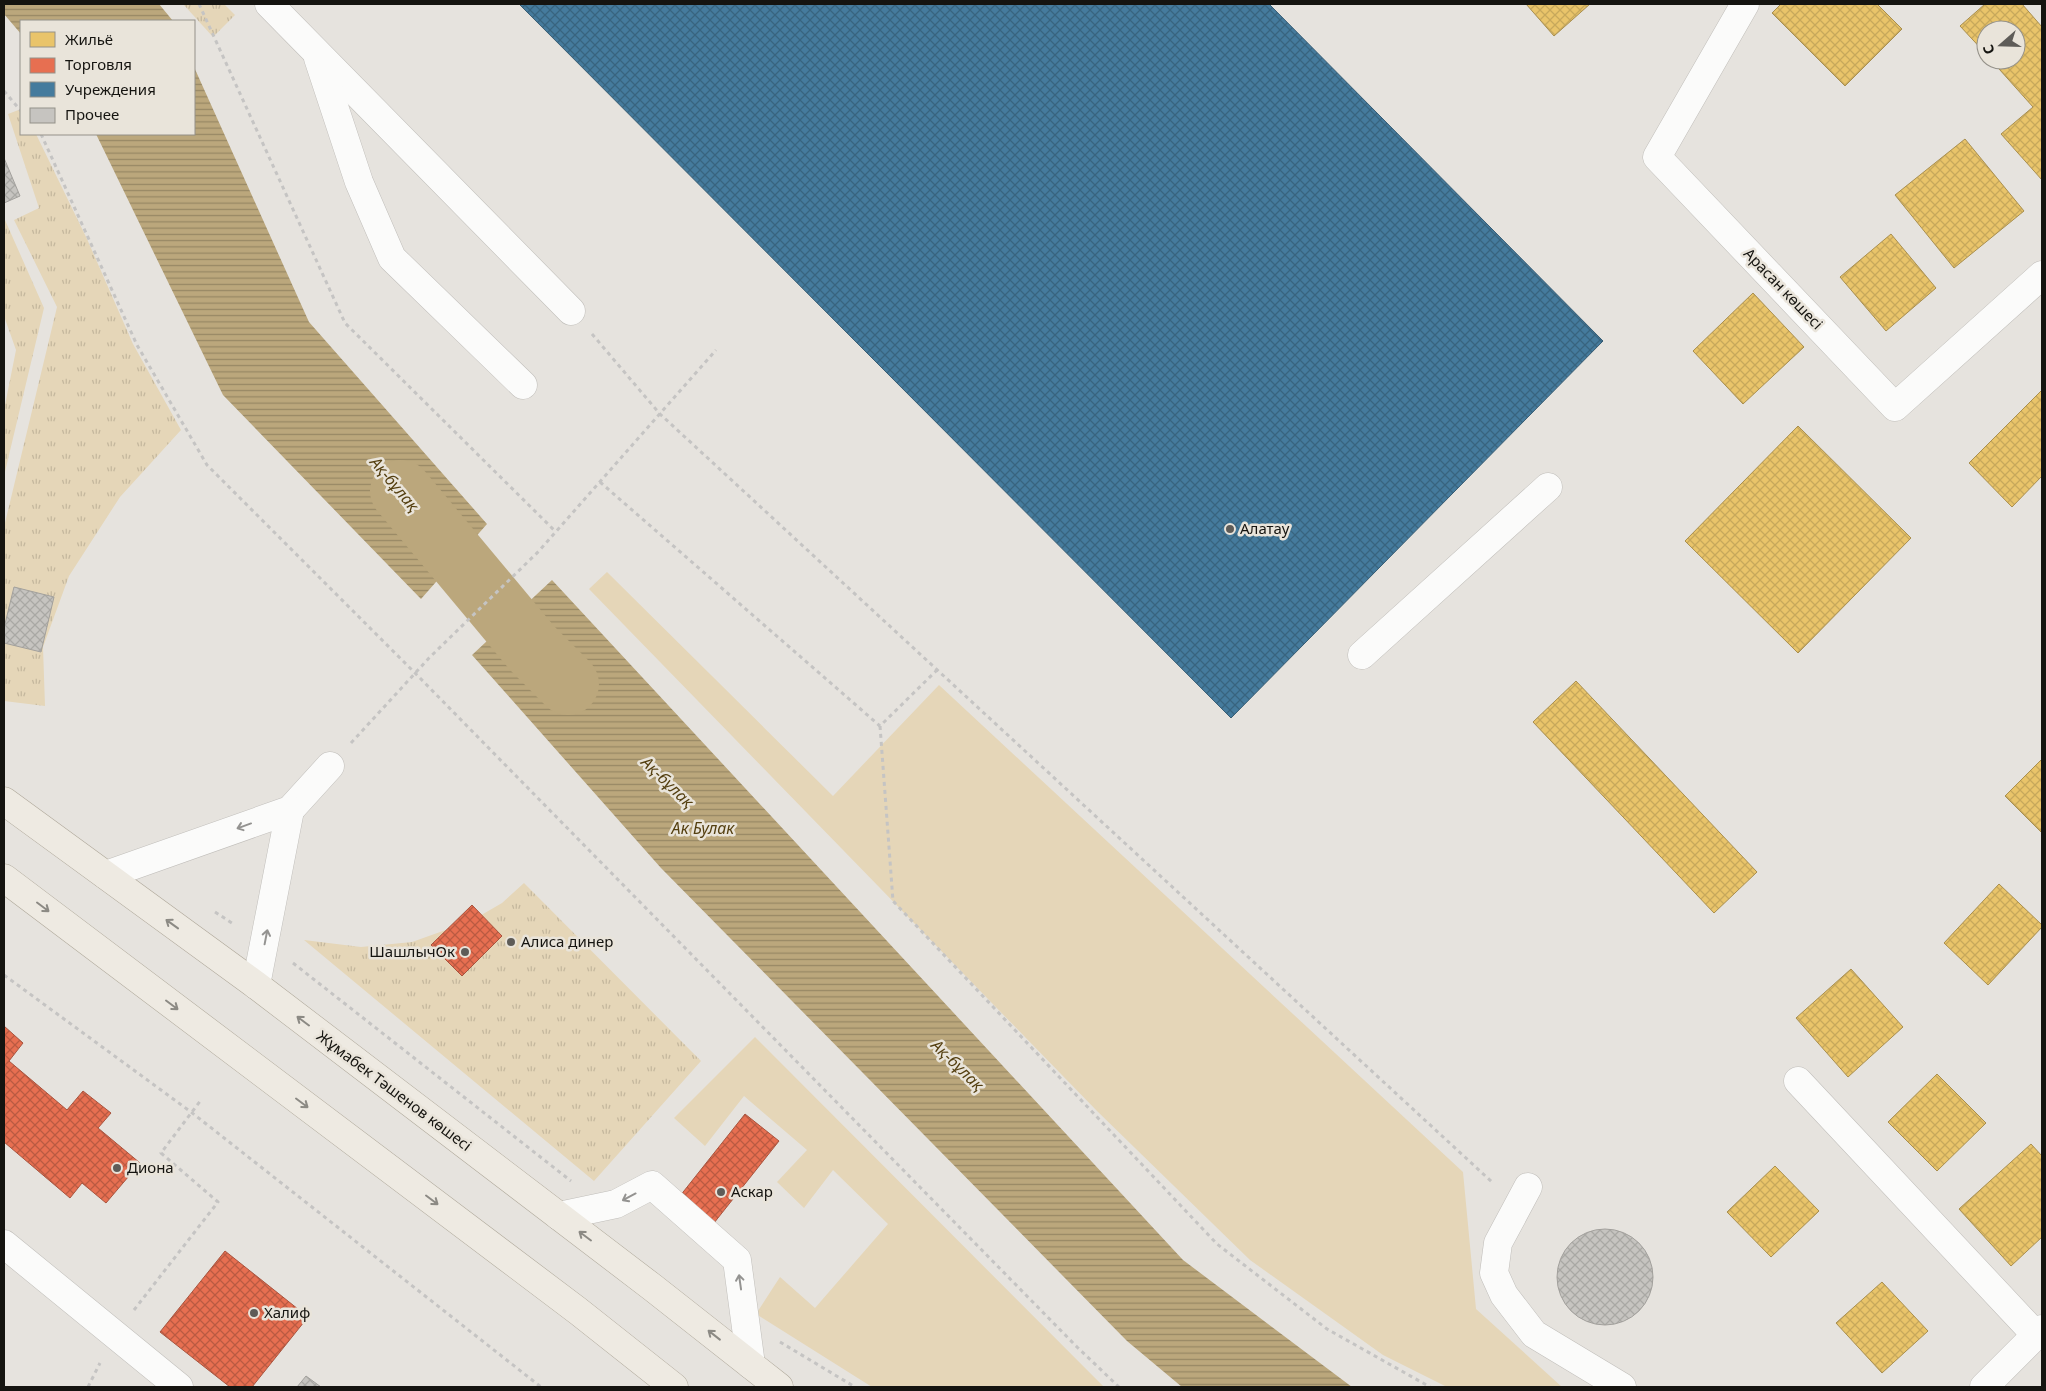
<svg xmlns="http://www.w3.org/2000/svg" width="2046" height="1391" font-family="'Noto Sans',sans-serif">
  <defs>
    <pattern id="grass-tufts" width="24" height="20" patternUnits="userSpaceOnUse" patternTransform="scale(1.25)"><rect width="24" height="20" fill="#e5d6b8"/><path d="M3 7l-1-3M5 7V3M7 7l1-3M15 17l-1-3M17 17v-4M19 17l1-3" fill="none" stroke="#c4b79d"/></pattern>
    <pattern id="water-rules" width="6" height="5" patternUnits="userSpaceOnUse" patternTransform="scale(1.25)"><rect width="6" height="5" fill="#bba77c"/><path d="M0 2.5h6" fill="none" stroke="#978764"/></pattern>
    <pattern id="homes-cross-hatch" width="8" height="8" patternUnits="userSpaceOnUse" patternTransform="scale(1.25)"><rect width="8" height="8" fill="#e9c46a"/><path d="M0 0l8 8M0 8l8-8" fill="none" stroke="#c7a85b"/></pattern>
    <pattern id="shops-cross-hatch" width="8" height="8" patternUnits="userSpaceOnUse" patternTransform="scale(1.25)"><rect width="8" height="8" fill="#e76f51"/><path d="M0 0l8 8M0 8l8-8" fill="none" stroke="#ba5a42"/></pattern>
    <pattern id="public-cross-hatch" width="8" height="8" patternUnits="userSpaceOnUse" patternTransform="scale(1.25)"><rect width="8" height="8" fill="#457b9d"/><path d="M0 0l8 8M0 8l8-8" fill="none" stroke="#38647f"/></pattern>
    <pattern id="building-cross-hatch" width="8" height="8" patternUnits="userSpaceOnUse" patternTransform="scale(1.25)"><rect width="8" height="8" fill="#c6c4c0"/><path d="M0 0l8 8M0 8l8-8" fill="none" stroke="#a9a8a4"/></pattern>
  </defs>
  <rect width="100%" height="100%" fill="#e6e3de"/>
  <g fill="url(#grass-tufts)">
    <path d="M183,4H224L235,15L213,37Z"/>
    <path d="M21,109V134H36L87,239L133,344L181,430L120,497L69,576L43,647L45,706L4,701V527L57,307L14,220L39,208L8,114Z"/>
    <path d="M5,220L44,308L4,476V410L16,350L4,316V221Z"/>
    <path d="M524,883L701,1061L594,1181L304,940L361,947L412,942L471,921L502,903Z"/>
  </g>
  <g fill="#e5d6b8">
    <path d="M607,572L833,796L939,685L1463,1172L1476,1309L1562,1387H1447L1383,1355L1250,1260L1097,1111L589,589Z"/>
    <path d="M755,1037L1104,1387H872L756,1314L780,1277L815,1308L888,1224L833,1170L804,1208L777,1182L807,1150L744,1096L705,1146L674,1118Z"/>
  </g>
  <g fill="url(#water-rules)">
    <path d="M4,4H159L173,21H21V34L4,14Z"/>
    <path d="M194,67L309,322L487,524L421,599L223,395L96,134H194Z"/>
    <path d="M552,580L1183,1260L1352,1387H1182L1127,1341L661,868L472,655Z"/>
  </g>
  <g fill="url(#homes-cross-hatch)" stroke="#a98f4f">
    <path d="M1526,4H1590L1554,36Z"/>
    <path d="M1781,4H1877L1902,29L1845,86L1772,13Z"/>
    <path d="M1985,4H2022L2042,27V180L2001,134L2033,107L1991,60H2016V30H1986V54L1960,26Z"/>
    <path d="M1965,139L2024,211L1954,268L1895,195Z"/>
    <path d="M1891,234L1936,288L1886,331L1840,277Z"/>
    <path d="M1753,293L1804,347L1743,404L1693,351Z"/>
    <path d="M2041,391L2042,393V476L2012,507L1969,463Z"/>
    <path d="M1798,426L1911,538L1798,653L1685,541Z"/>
    <path d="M1576,681L1757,872L1714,913L1533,722Z"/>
    <path d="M2042,759V833L2005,796Z"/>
    <path d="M1999,884L2042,925V927L1988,985L1944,943Z"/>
    <path d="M1851,969L1903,1027L1848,1077L1796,1018Z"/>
    <path d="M1937,1074L1986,1123L1937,1171L1888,1122Z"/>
    <path d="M2031,1144L2042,1156V1237L2011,1266L1959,1209Z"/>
    <path d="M1775,1166L1819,1211L1771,1257L1727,1212Z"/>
    <path d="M1882,1282L1928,1331L1882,1373L1836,1323Z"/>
  </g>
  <g fill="url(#shops-cross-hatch)" stroke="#a8543e">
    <path d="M472,905L502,936L462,976L431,945Z"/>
    <path d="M4,1026L23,1043L9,1061L67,1110L83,1091L111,1113L98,1128L140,1163L106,1203L82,1183L70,1198L4,1142Z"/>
    <path d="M745,1114L779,1141L710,1228L676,1201Z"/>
    <path d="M225,1251L308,1317L252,1387H230L160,1332Z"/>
  </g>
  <path fill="url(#public-cross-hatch)" stroke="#375c73" d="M519,4H1269L1603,341L1231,718Z"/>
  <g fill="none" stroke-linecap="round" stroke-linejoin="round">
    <path stroke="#bba77c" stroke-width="62" d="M401,491L532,648L568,684"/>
  </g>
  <g fill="url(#building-cross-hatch)" stroke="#a2a09c">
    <path d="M4,158L20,196L4,203Z"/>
    <path d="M14,587L54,597L41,652L4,643V628Z"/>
    <circle cx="1605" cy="1277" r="48"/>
    <path d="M306,1376L321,1387H297Z"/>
  </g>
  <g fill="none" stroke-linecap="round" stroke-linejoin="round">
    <defs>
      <g id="minor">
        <path d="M269,4L571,311"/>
        <path d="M1745,4L1657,157L1895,407L2042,275"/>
        <path d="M318,58L359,182L392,258L523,385"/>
        <path d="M1362,655L1548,487"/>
        <path d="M106,875L290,810L330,766"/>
        <path d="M256,985L290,810"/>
        <path d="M1798,1081L2036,1335"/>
        <path d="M1528,1187L1498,1243L1494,1273L1504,1295L1534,1334L1622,1387"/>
        <path d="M559,1216L616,1204L652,1185L737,1260L751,1365"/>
        <path d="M4,1244L179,1387"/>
        <path d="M1984,1387L2042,1329"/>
      </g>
      <g id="major">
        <path d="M4,801L256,985L652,1287L779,1387"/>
        <path d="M4,878L578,1311L674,1387"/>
      </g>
    </defs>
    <use href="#minor" stroke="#c0beba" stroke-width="29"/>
    <use href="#major" stroke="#aea799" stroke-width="29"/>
    <g stroke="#c5c4c3" stroke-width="3" stroke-dasharray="4 4" stroke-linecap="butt">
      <path d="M199,4L345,323L556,532"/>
      <path d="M4,91L21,111"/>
      <path d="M41,134L137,345L207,465L415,673L1077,1347L1119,1387"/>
      <path d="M592,334L660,414L1493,1183"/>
      <path d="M600,482L880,726L938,669"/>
      <path d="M880,726L893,901L1217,1244L1327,1329L1430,1387"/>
      <path d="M351,743L429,658L539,551L716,350"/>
      <path d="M215,912L235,925"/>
      <path d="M293,963L571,1181"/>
      <path d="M4,975L191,1112L541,1387"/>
      <path d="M134,1310L218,1202L161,1153L201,1100"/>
      <path d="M780,1342L855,1387"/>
      <path d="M88,1387L100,1363"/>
    </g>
    <use href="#minor" stroke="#fbfbfa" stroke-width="28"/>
    <use href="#major" stroke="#eeeae2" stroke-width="28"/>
  </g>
  <defs><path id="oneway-shaft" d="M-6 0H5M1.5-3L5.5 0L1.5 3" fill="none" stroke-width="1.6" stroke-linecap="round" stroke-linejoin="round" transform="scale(1.25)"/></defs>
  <g stroke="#949391">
    <use href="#oneway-shaft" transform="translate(244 826) rotate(160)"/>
    <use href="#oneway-shaft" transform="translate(266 937) rotate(-79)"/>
    <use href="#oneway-shaft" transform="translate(629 1197) rotate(152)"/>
    <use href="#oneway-shaft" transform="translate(740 1282) rotate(-98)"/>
  </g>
  <g stroke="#8c8a84">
    <use href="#oneway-shaft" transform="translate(43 907) rotate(37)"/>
    <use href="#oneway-shaft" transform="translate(172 924) rotate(-144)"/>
    <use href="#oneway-shaft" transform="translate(172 1005) rotate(37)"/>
    <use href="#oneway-shaft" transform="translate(303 1021) rotate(-143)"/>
    <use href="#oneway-shaft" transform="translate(302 1103) rotate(37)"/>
    <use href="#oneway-shaft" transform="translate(432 1200) rotate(37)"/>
    <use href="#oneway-shaft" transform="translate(585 1236) rotate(-143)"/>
    <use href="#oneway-shaft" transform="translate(714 1335) rotate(-142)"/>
  </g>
  <g fill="#5e5c58" stroke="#e9e4da" stroke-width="2">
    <circle cx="1230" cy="529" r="5"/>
    <circle cx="511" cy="942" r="5"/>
    <circle cx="465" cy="952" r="5"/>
    <circle cx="117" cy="1168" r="5"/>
    <circle cx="721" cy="1192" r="5"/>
    <circle cx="254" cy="1313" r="5"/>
  </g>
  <g text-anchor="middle" stroke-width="5" stroke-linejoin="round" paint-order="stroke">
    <g font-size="15" fill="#151410" stroke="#e9e4da">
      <text transform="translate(1783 289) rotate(46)" y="5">Арасан көшесі</text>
      <text transform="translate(394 1091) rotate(37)" y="5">Жұмабек Тәшенов көшесі</text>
    </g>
    <g font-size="15" fill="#151410" stroke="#e9e4da" text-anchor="start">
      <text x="1240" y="534">Алатау</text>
      <text x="521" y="947">Алиса динер</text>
      <text x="455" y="957" text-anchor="end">ШашлычОк</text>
      <text x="127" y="1173">Диона</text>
      <text x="731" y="1197">Аскар</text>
      <text x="264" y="1318">Халиф</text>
    </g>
    <g font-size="16" font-style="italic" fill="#543f10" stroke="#e9e4da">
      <text transform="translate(395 484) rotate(50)" y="6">Ақ-бұлақ</text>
      <text transform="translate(668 782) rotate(44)" y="6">Ақ-бұлақ</text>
      <text x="703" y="834">Ак Булак</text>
      <text transform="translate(958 1065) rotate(44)" y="6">Ақ-бұлақ</text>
    </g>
  </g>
  <rect width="2046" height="1391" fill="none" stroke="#151410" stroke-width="10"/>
  <rect x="20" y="20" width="175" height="115" fill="#e9e4da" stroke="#949189"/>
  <rect x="30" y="32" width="25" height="15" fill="#e9c46a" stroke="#949189"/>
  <text x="65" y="45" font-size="15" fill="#151410">Жильё</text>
  <rect x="30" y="58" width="25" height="15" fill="#e76f51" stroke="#949189"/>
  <text x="65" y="70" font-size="15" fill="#151410">Торговля</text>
  <rect x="30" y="82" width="25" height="15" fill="#457b9d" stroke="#949189"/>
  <text x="65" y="95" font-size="15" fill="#151410">Учреждения</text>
  <rect x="30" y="108" width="25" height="15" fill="#c6c4c0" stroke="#949189"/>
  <text x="65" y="120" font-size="15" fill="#151410">Прочее</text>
  <g transform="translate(2001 45) rotate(250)"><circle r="24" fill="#e9e4da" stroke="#949189"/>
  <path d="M0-4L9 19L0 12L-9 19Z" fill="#5e5c58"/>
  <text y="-8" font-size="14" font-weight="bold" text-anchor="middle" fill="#151410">С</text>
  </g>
</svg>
